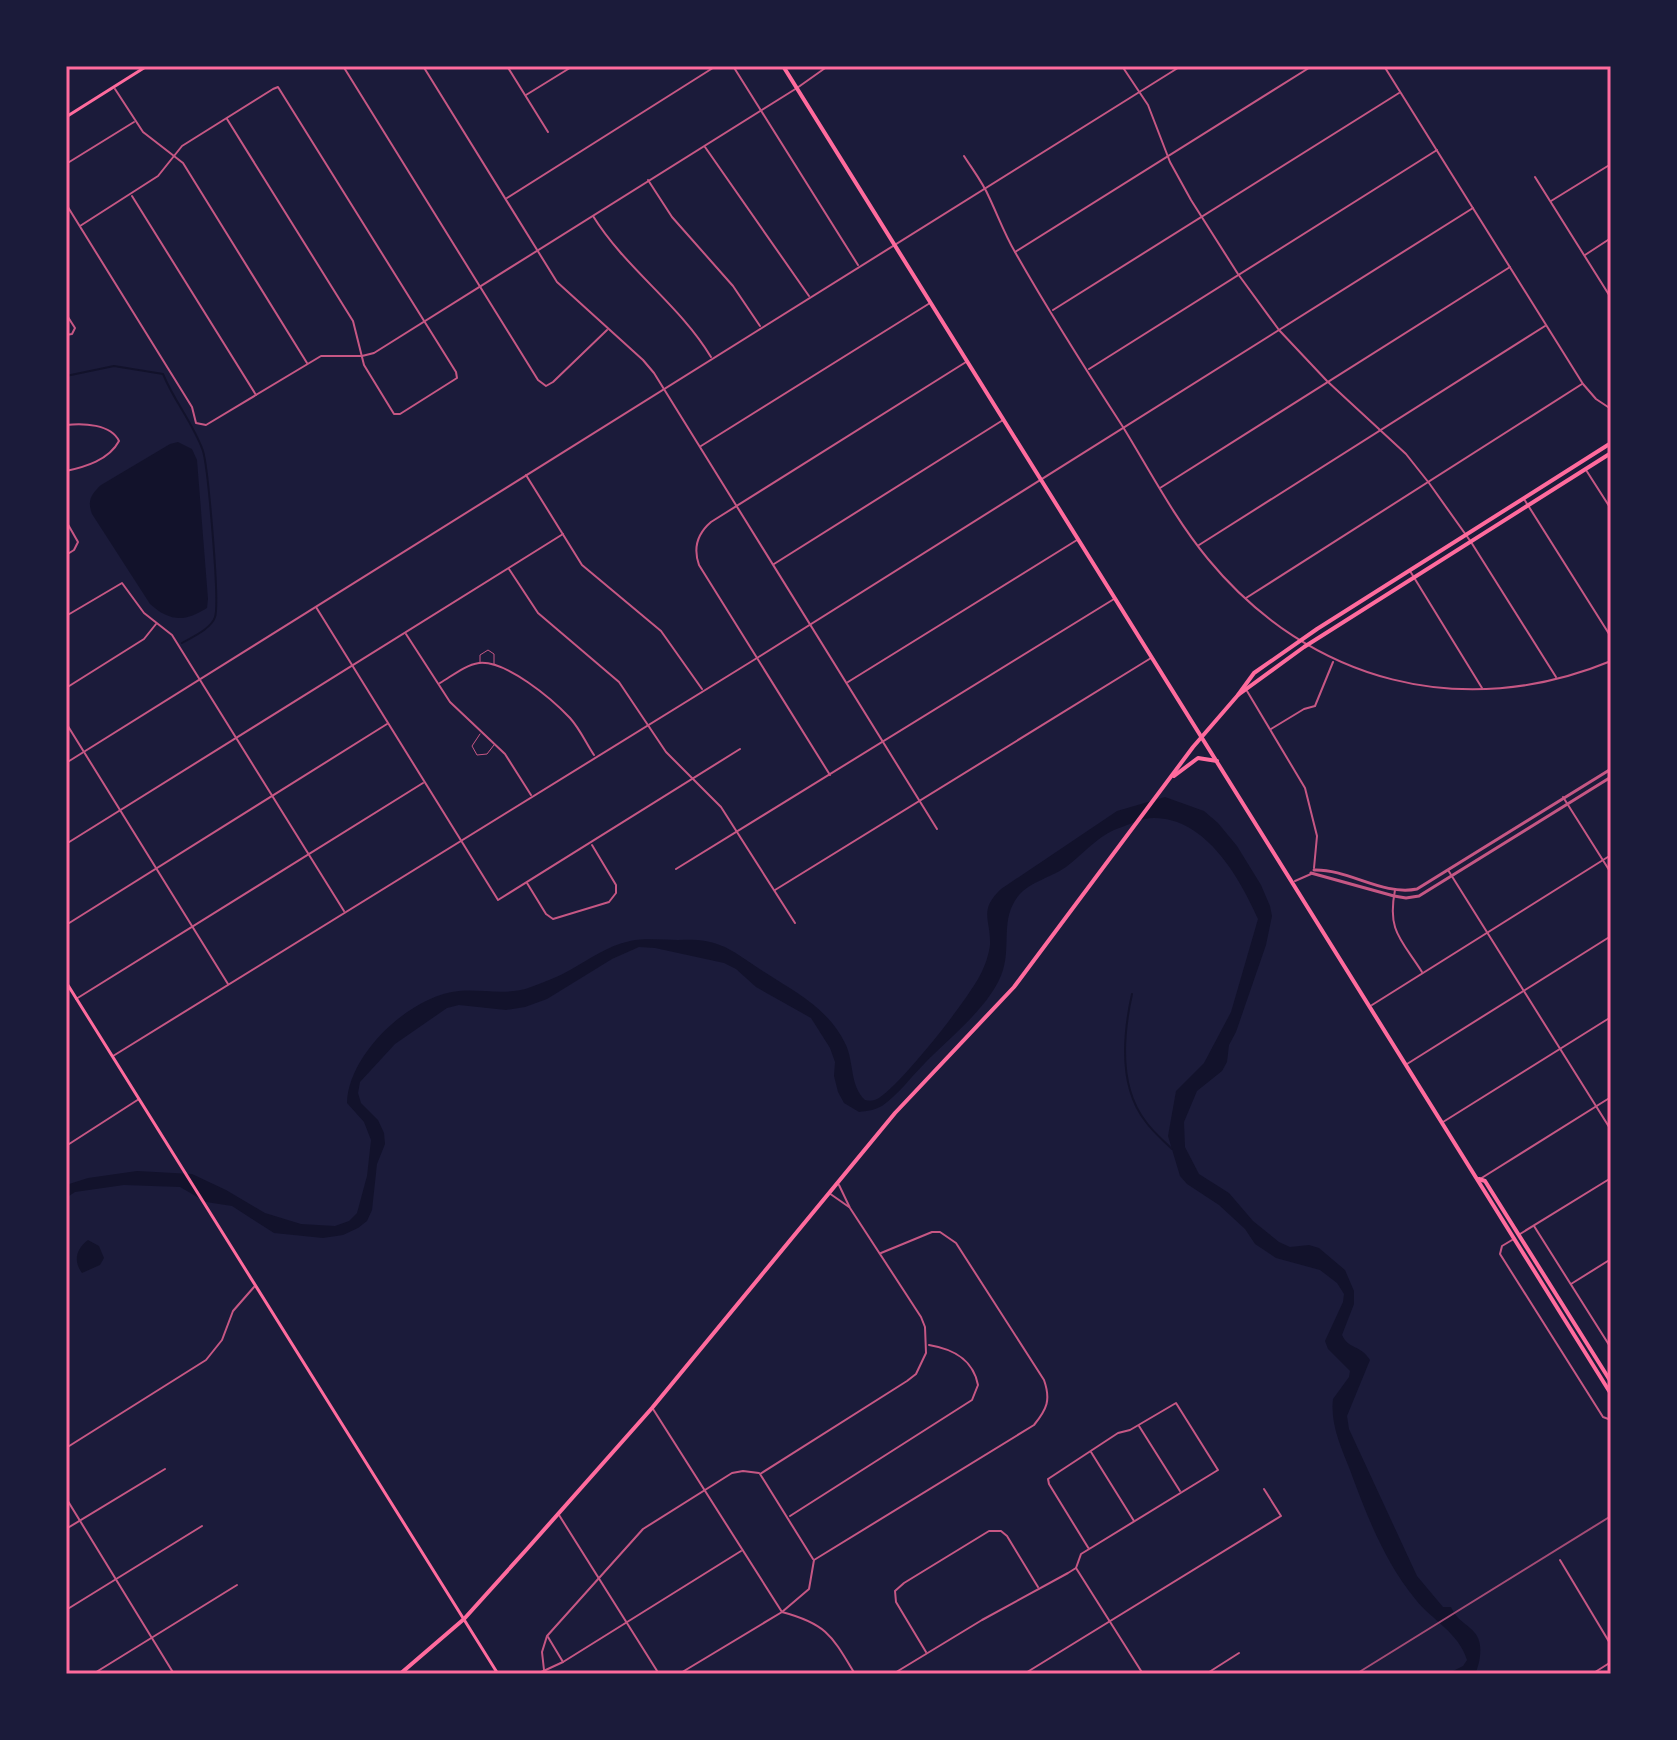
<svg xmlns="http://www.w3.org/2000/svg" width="1677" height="1740" font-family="'Public Sans',sans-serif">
  <rect width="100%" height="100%" fill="#1b1b3a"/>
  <g fill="#12122b">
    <path d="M178,442L192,449L197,460L208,599L207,608C185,622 170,622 150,604L92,514C87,501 91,494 101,485L170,444Z"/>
    <path d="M1165,797L1204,811L1218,823L1237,846L1261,885L1270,906L1272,916L1266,945L1236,1032L1229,1045L1227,1062L1222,1071L1197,1091L1184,1122L1185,1147L1199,1174L1229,1193L1253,1221L1279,1242L1290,1247L1309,1245L1319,1248L1345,1270L1354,1291V1304L1342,1335C1349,1350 1360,1344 1370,1360L1347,1416L1349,1429L1417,1576L1443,1607H1451C1458,1623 1470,1624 1477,1636C1483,1646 1480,1664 1475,1674H1447L1463,1666L1467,1660C1459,1633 1432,1620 1416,1600C1384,1561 1367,1516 1350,1470C1341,1447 1330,1424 1333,1399L1349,1377L1350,1371L1328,1349L1325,1341L1343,1302L1344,1294L1337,1283L1320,1270L1276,1258L1255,1244L1245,1229L1219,1205L1187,1184L1180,1176L1168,1136L1176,1091L1204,1063L1231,1012L1258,919C1240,878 1206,818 1154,818C1141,818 1126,826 1114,830C1097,837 1081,856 1066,867C1052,877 1030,882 1019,895C1000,918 1011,944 1003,970C993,1004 949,1038 925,1063C911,1077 898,1095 882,1106C875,1110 867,1111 859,1112L844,1103L838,1092L834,1076L835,1062L830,1048L811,1018L756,987L736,969L724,963L655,948L639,947L612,959L547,999L525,1007L506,1010L459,1005L447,1008L395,1044L360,1082L358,1093L361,1103L378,1120L384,1133L385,1144L377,1164L372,1210L367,1221L358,1228L343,1235L323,1238L274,1233L232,1206L206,1202L180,1187L124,1185L75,1192L66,1198V1185L88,1178L137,1171L192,1174L226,1190L265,1213L301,1224L335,1226L349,1221L357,1213L367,1176L371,1140L364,1122L347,1103C348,1054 411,995 459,991C484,989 507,996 531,987C544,982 558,977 570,970C590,959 607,946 630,941C646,938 662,940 678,940C695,939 709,940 725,947C739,954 753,965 766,973C797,993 829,1009 846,1045C854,1063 850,1086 865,1100C870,1101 873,1101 877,1099C898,1089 974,993 983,969C986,963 989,953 990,945C991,919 978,911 1001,889L1117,811Z"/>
    <path d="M88,1240L99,1246L104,1258L100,1265L82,1273C73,1261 76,1249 88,1240Z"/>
  </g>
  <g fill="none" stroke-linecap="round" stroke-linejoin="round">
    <g stroke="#12122b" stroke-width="2">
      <path d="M66,376L114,366L163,374C174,401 193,423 203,451C208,468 220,603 215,617C211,629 192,637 182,643"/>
      <path d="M1132,994C1123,1035 1118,1087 1146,1122C1153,1132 1163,1140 1172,1149"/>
    </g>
    <g stroke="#c65784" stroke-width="1">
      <path d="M480,663V655L488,650L494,654V664"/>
      <path d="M480,734L472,746L477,755L487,754L494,745"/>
    </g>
    <g stroke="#c65784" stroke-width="2">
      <path d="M343,66L538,380L546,386L553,382L607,330"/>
      <path d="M423,66L557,282L643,360L654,373L937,829"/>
      <path d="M507,66L548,132"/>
      <path d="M733,66L858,265"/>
      <path d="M1122,66L1148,105L1170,162L1191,200L1238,274L1279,330L1327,381L1406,454L1429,483L1471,542L1556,677"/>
      <path d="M1384,66L1583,384L1596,399L1611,409"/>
      <path d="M115,89L143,132L183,163L307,363"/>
      <path d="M526,95L573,66"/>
      <path d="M705,147L809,296"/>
      <path d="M964,156C973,170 983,183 989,197C998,216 1005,235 1015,252C1049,312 1086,370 1123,427C1150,471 1175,519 1208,559C1310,683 1463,722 1611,661"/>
      <path d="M66,164L134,122"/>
      <path d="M1535,177L1611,298"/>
      <path d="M648,180L672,217L733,286L760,326"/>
      <path d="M132,196L256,395"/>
      <path d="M507,198L716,66"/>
      <path d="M1551,201L1611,164"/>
      <path d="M66,204L192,407L196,423L206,425L321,356H362L374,353L797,88L828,66"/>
      <path d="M593,216C626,269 679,304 711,357"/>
      <path d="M80,226L158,176L182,146L273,89L278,87L456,372L457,378L400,414H394L364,365L353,321L227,119"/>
      <path d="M1015,252L1312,66"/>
      <path d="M1585,255L1611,238"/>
      <path d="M1053,310L1399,93"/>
      <path d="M66,314L75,328L72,334L66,335"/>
      <path d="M1089,369L1437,150"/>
      <path d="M66,425C83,423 111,424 119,441C109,460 85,467 66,471"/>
      <path d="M701,446L930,303"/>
      <path d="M1586,470L1611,509"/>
      <path d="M526,475L582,565L661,631L702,689"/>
      <path d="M1160,488L1510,267"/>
      <path d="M1524,499L1611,637"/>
      <path d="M66,521L78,542L74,550L66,555"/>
      <path d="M1199,545L1545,326"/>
      <path d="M774,564L1003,420"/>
      <path d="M509,569L538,613L619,682L666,752L721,807L795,923"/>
      <path d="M1410,571L1482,688"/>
      <path d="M1246,598L1582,384"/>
      <path d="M316,607L498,900L740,749"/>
      <path d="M66,616L122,583L144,613L172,635L344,911"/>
      <path d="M406,634L450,702L505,754L531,795"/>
      <path d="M848,682L1077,540"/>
      <path d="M440,683C452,676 465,665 479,663C506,660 552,699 570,718C580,729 586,743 594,755"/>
      <path d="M66,688L144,639L156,624"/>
      <path d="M1247,691L1305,788L1317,836L1314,868"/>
      <path d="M66,723L228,984"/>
      <path d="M1271,729L1304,709L1315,706L1333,662"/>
      <path d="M66,763L1181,66"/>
      <path d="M830,775L699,565C693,548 697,534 711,522L966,362"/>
      <path d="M1563,797L1611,873"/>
      <path d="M66,844L563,534"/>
      <path d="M676,869L1114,599"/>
      <path d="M1448,870L1611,1130"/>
      <path d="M1295,881L1311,874"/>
      <path d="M527,883L546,914L553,919L609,902L616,893V885L592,845"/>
      <path d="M775,890L1151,658"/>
      <path d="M1395,890C1387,931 1401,939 1422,972"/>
      <path d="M66,925L387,724"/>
      <path d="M76,999L423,783"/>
      <path d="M1372,1005L1611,855"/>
      <path d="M113,1056L757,658L1473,208"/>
      <path d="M1407,1064L1611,936"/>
      <path d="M1443,1122L1611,1017"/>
      <path d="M66,1146L139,1099"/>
      <path d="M1480,1179L1611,1097"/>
      <path d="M829,1193L849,1207"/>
      <path d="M1534,1226L1611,1348"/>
      <path d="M1520,1234L1611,1178"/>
      <path d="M1512,1240L1502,1246L1500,1254L1603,1417L1611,1420"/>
      <path d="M1571,1284L1611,1259"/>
      <path d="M653,1409L782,1612L809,1589L814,1560L1034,1425C1047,1409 1051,1400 1044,1380L956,1243L940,1232H932L881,1253"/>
      <path d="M1139,1426L1180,1491"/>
      <path d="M66,1448L206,1360L222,1340L233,1311L254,1287"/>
      <path d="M1091,1452L1134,1521"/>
      <path d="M66,1498L174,1674"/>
      <path d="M559,1515L659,1674"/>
      <path d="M790,1516L972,1400L978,1385C973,1359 953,1349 929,1345"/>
      <path d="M66,1529L165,1469"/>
      <path d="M813,1559L760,1474L907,1381L916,1374L926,1353L925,1327L921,1317L850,1208L839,1185"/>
      <path d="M1560,1560L1611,1645"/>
      <path d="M1076,1568L1143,1674"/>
      <path d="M66,1610L202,1526"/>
      <path d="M548,1637L563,1662"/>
      <path d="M926,1652L896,1602L895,1591L904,1583L989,1531H1001L1007,1536L1038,1587"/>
      <path d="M544,1670L542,1652L547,1636L643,1529L732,1473L743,1471L759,1473"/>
      <path d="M93,1674L237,1585"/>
      <path d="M537,1674L563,1662L741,1551"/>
      <path d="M679,1674L782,1612C827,1624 832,1636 855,1674"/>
      <path d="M893,1674L982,1620L1068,1573L1076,1568L1081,1554L1218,1470L1176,1403L1130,1430L1118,1433L1048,1479L1049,1484L1089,1549"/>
      <path d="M1024,1674L1281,1516L1264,1489"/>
      <path d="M1206,1674L1239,1653"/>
      <path d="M1592,1674L1611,1662"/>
    </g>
    <g stroke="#c65784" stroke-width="3">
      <path d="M1314,870C1349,869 1382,896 1417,889L1611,769"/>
      <path d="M1311,873L1394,896L1406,898L1419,896L1611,777"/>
    </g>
    <g stroke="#ff6b9d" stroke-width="3">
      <path d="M66,117L147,66"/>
      <path d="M66,982L498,1674"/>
    </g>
    <g stroke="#ff6b9d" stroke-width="4">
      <path d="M783,66L1611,1394"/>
      <path d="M1238,695L1304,647L1611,453"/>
      <path d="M1174,776L1198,758L1217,761"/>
      <path d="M1479,1179L1485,1181L1611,1382"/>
      <path d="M400,1674L464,1619L527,1549L652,1408L895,1113L1014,987L1193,747L1238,695L1254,673L1317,629L1611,443"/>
    </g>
    <path stroke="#a44b75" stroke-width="2" d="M1356,1674L1611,1516"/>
  </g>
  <rect width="1677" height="1740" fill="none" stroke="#1b1b3a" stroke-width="136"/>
  <rect x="68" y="68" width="1541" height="1604" fill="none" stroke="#ff6b9d" stroke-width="3"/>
</svg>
